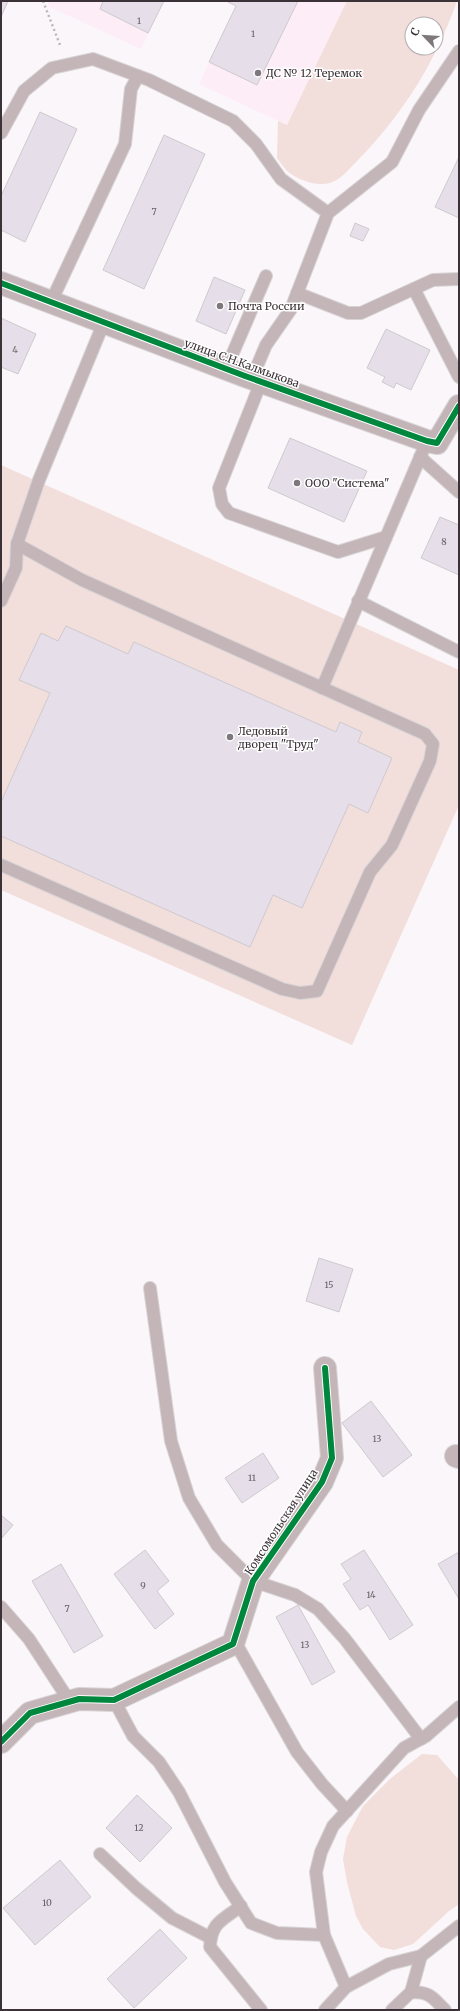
<svg xmlns="http://www.w3.org/2000/svg" width="460" height="2011" font-family="Merriweather,serif">
  <rect width="100%" height="100%" fill="#fbf6f9"/>
  <g fill="#fdedf6">
    <path d="M47,1H164L141,49L50,7Z"/>
    <path d="M226,1H347L287,125L199,84L236,6Z"/>
  </g>
  <g fill="#f2dedb" fill-rule="evenodd">
    <path d="M347,1H457C435,63 403,114 357,161C347,171 338,184 322,184C314,185 298,179 291,174C285,170 281,163 277,158L278,121L287,125ZM412,24H436V48H412Z"/>
    <path d="M1,465L459,670V805L352,1045L1,890Z"/>
    <path d="M422,1754L437,1755L459,1780V1904L449,1911L413,1944L394,1950L380,1947L363,1929L356,1916L347,1882L343,1859L347,1837L363,1806L390,1779Z"/>
  </g>
  <g fill="#e6dee8" stroke="#cecacf">
    <path d="M1,1H8L1,17Z"/>
    <path d="M103,1H164L148,33L100,9Z"/>
    <path d="M226,1H298L257,85L209,62L236,6Z"/>
    <path d="M40,112L77,129L25,242L1,230V196Z"/>
    <path d="M164,135L205,154L144,289L103,270Z"/>
    <path d="M459,157V218L435,207Z"/>
    <path d="M355,223L369,229L363,241L350,236Z"/>
    <path d="M214,277L245,290L226,334L196,321Z"/>
    <path d="M1,318L36,334L18,374L1,367Z"/>
    <path d="M386,329L430,350L411,390L396,383L394,388L382,382L385,377L367,368Z"/>
    <path d="M290,438L367,471L344,522L268,488Z"/>
    <path d="M440,517L459,525V575L421,558Z"/>
    <path d="M66,626L128,654L134,642L336,732L340,722L362,732L358,742L392,758L368,813L349,804L302,908L273,895L250,947L1,836V802L50,693L19,680L41,633L58,641Z"/>
    <path d="M319,1258L353,1269L339,1312L306,1301Z"/>
    <path d="M371,1401L412,1455L383,1477L342,1423Z"/>
    <path d="M263,1453L279,1478L242,1503L225,1478Z"/>
    <path d="M1,1515L13,1525L1,1539Z"/>
    <path d="M145,1550L169,1581L157,1591L174,1614L155,1629L114,1574Z"/>
    <path d="M364,1550L413,1625L390,1640L368,1605L360,1610L343,1584L351,1579L341,1564Z"/>
    <path d="M459,1552V1599L438,1564Z"/>
    <path d="M61,1564L103,1636L74,1653L32,1581Z"/>
    <path d="M298,1605L335,1672L312,1685L276,1617Z"/>
    <path d="M137,1795L172,1828L140,1862L106,1828Z"/>
    <path d="M60,1860L91,1897L35,1945L3,1908Z"/>
    <path d="M160,1929L187,1958L134,2008L107,1979Z"/>
  </g>
  <g fill="none" stroke-linecap="round" stroke-linejoin="round">
    <defs>
      <g id="lane">
        <path d="M1,133L24,91L52,68L93,59L149,80L233,121L256,144L281,179L328,213"/>
        <path d="M414,289L459,377"/>
        <path d="M297,293L348,313H361L433,280L459,279"/>
        <path d="M51,302L125,144L131,89L138,76"/>
        <path d="M226,369L266,276"/>
        <path d="M252,378L266,345L291,309L328,213L392,162L419,110L459,51"/>
        <path d="M261,382L219,488L222,504L229,513L338,552L386,537"/>
        <path d="M420,457L459,492"/>
        <path d="M1,601L16,568L17,544L39,480L104,322"/>
        <path d="M358,601L459,652"/>
        <path d="M322,688L427,441"/>
        <path d="M1,865L282,989L300,993L317,991L370,872L392,845L430,761L433,744L425,734L82,580L17,544"/>
        <path d="M150,1288L171,1441L189,1498L217,1545L253,1581L295,1595L318,1609L345,1639L421,1739"/>
        <path d="M1,1607L29,1639L70,1702"/>
        <path d="M234,1640L297,1752L322,1784L347,1811"/>
        <path d="M114,1700L133,1736L159,1762L179,1792L225,1882L251,1923L277,1933L324,1935"/>
        <path d="M100,1854L136,1888L172,1918L211,1938"/>
        <path d="M241,1906C223,1920 211,1922 210,1947L261,2010"/>
        <path d="M346,1987L324,1935L316,1872L321,1852L333,1826L404,1748L426,1736L459,1707"/>
        <path d="M411,1992L421,1956L459,1926"/>
        <path d="M325,2010L346,1987L389,1964L421,1956"/>
        <path d="M392,2010L411,1992C430,1992 432,1997 445,2010"/>
      </g>
      <g id="street">
        <path d="M456,1456L459,1457"/>
        <path d="M1,1742L30,1713L79,1699L114,1700L233,1644L253,1581L322,1482L332,1458L325,1368"/>
      </g>
      <path id="secondary" d="M1,283L245,376L427,441L437,443L459,406"/>
    </defs>
    <use href="#lane" stroke="#d8d4d6" stroke-width="14"/>
    <use href="#street" stroke="#d8d4d6" stroke-width="24"/>
    <use href="#secondary" stroke="#d8d4d6" stroke-width="24"/>
    <path stroke="#c0b6b8" stroke-width="2.5" stroke-dasharray="2 3" stroke-linecap="butt" d="M43,1L60,45"/>
    <use href="#lane" stroke="#c3b5b8" stroke-width="12"/>
    <use href="#street" stroke="#c3b5b8" stroke-width="22"/>
    <use href="#secondary" stroke="#c2b4b7" stroke-width="22"/>
    <defs>
      <g id="cycleway">
        <path d="M1,283L245,376L427,441L437,443L459,406"/>
        <path d="M1,1742L30,1713L79,1699L114,1700L233,1644L253,1581L322,1482L332,1458L325,1368"/>
      </g>
    </defs>
    <use href="#cycleway" stroke="#fff" stroke-width="8"/>
    <use href="#cycleway" stroke="#00873e" stroke-width="6"/>
  </g>
  <g fill="#7e777b" stroke="#fff" stroke-width="1.5">
    <circle cx="258" cy="73" r="4"/>
    <circle cx="220" cy="306" r="4"/>
    <circle cx="297" cy="483" r="4"/>
    <circle cx="230" cy="737" r="4"/>
  </g>
  <g text-anchor="middle" stroke-width="3" stroke-linejoin="round" paint-order="stroke">
    <g font-size="9" fill="#686066">
      <text x="139" y="24">1</text>
      <text x="253" y="37">1</text>
      <text x="154" y="215">7</text>
      <text x="15" y="353">4</text>
      <text x="444" y="545">8</text>
      <text x="329" y="1288">15</text>
      <text x="377" y="1442">13</text>
      <text x="252" y="1481">11</text>
      <text x="143" y="1589">9</text>
      <text x="371" y="1598">14</text>
      <text x="67" y="1612">7</text>
      <text x="305" y="1648">13</text>
      <text x="139" y="1831">12</text>
      <text x="47" y="1906">10</text>
    </g>
    <g font-size="11" fill="#3b3237" stroke="#fff" text-anchor="start">
      <text x="266" y="77">ДС № 12 Теремок</text>
      <text x="228" y="310">Почта России</text>
      <text x="305" y="487">ООО "Система"</text>
      <text x="238" y="735">Ледовый<tspan x="238" dy="13">дворец "Труд"</tspan></text>
    </g>
    <g font-size="11" fill="#3b3237" stroke="#fff">
      <text transform="translate(242 363) rotate(20)" y="4">улица С.Н.Калмыкова</text>
      <text transform="translate(281 1522) rotate(-57)" y="4">Комсомольская улица</text>
    </g>
  </g>
  <rect width="460" height="2011" fill="none" stroke="#3b3237" stroke-width="4"/>
  <g transform="translate(424 36) rotate(295)"><circle r="19" fill="#ffffff" stroke="#b1adaf"/>
  <path d="M0-3L7 15L0 10L-7 15Z" fill="#7e777b"/>
  <text y="-6" font-size="11" font-weight="bold" text-anchor="middle" fill="#3b3237">С</text>
  </g>
</svg>
